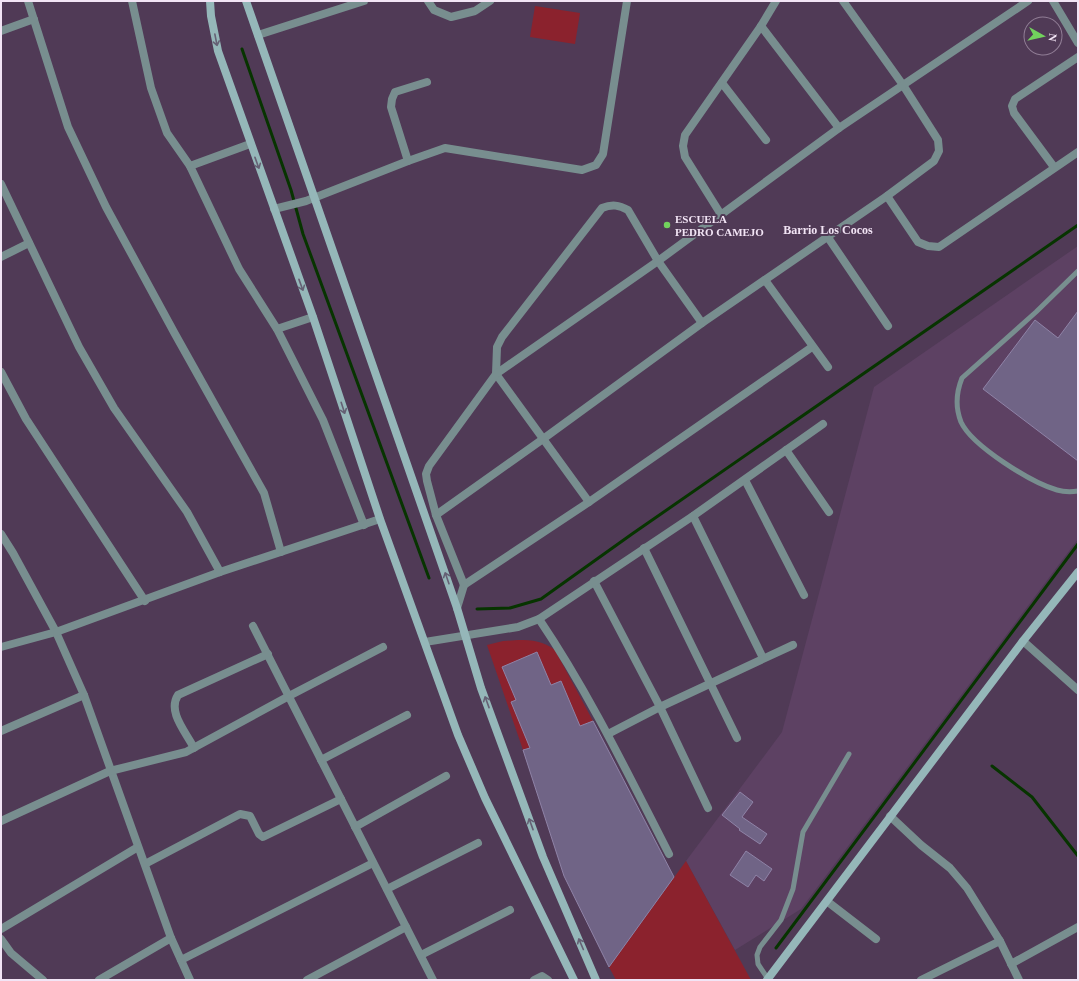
<svg xmlns="http://www.w3.org/2000/svg" width="1079" height="981" font-family="Georgia,serif">
  <rect width="100%" height="100%" fill="#503a56"/>
  <path fill="#5d4163" d="M1078,246V539L801,909L735,950L686,861L782,732L874,387Z"/>
  <g fill="#8b222d">
    <path d="M535,6L580,13L575,44L530,37Z"/>
    <path d="M518,640C533,640 543,641 555,650L593,721L523,750L487,645L503,641Z"/>
    <path d="M686,861L751,980H616L609,967Z"/>
  </g>
  <g fill="none" stroke-linecap="round" stroke-linejoin="round">
    <g stroke="#073400" stroke-width="3">
      <path d="M242,49L291,190L303,234L429,578"/>
      <path d="M477,609L510,608L541,599L632,534L1078,225"/>
      <path d="M992,766L1032,797L1078,856"/>
      <path d="M776,948L1078,544"/>
    </g>
  </g>
  <g fill="#706486" stroke="#8f83a7">
    <path d="M1078,311V461L983,389L1035,320L1058,338Z"/>
    <path d="M537,652L551,685L561,681L580,726L593,721L674,877L609,967L564,876L523,750L530,748L511,702L516,700L502,667Z"/>
    <path d="M740,792L753,802L742,817L767,834L760,844L739,830L740,829L722,815Z"/>
    <path d="M746,851L772,869L764,881L756,875L748,887L730,875Z"/>
  </g>
  <g fill="none" stroke-linecap="round" stroke-linejoin="round">
    <g stroke="#788e8f" stroke-width="5">
      <path d="M1078,271L1036,312L962,378C956,393 955,407 961,422C972,446 1032,483 1057,490C1064,492 1071,492 1078,491"/>
      <path d="M768,979L758,964L757,955L760,947L781,920L793,889L803,832L849,754"/>
    </g>
    <g stroke="#788e8f" stroke-width="8">
      <path d="M28,1L68,127L106,207L175,334L264,493L281,552"/>
      <path d="M132,1L151,88L167,133L190,166L239,269L277,329L323,420L364,525"/>
      <path d="M428,1L434,10L451,17L475,11L490,1"/>
      <path d="M1053,1L1078,43"/>
      <path d="M761,26L839,128"/>
      <path d="M1,31L34,19"/>
      <path d="M258,35L364,1"/>
      <path d="M722,83L766,140"/>
      <path d="M408,161L391,107L392,99L395,92L427,82"/>
      <path d="M190,166L250,144"/>
      <path d="M1054,167L1014,113L1012,106L1015,99L1078,57"/>
      <path d="M1,184L79,347L114,408L187,512L220,572"/>
      <path d="M887,196L918,242L928,246L939,247L1078,152"/>
      <path d="M274,209L306,201L408,161L445,148L582,170L596,165L603,154L627,1"/>
      <path d="M720,213L685,157L683,146L685,135L761,26L776,1"/>
      <path d="M827,236L888,326"/>
      <path d="M1,257L29,243"/>
      <path d="M765,280L828,367"/>
      <path d="M277,329L313,317"/>
      <path d="M1,372L26,419L145,601"/>
      <path d="M786,450L829,512"/>
      <path d="M745,480L804,595"/>
      <path d="M589,502L496,374L497,347L502,337L602,208C612,204 619,205 628,210L658,261L702,323"/>
      <path d="M436,515L543,439L702,323L887,196L934,161L939,151L938,140L903,85L843,1"/>
      <path d="M693,516L763,658"/>
      <path d="M1,534L13,553L56,632L84,695L171,938L190,980"/>
      <path d="M644,548L737,738"/>
      <path d="M594,581L660,707L708,808"/>
      <path d="M464,585L589,502L812,347"/>
      <path d="M457,608L464,585L436,515L427,481L426,474L429,466L496,374L658,261L839,128L1028,1"/>
      <path d="M539,619C589,693 628,774 669,854"/>
      <path d="M253,626L433,980"/>
      <path d="M1023,641L1078,690"/>
      <path d="M425,642L518,627L539,619L693,516L823,424"/>
      <path d="M1,647L56,632L220,572L380,519"/>
      <path d="M1,731L84,695"/>
      <path d="M608,734L660,707L793,645"/>
      <path d="M194,748C186,732 167,712 178,695L268,654"/>
      <path d="M321,760L407,715"/>
      <path d="M890,816L921,845L950,868L967,888L1000,941L1019,980"/>
      <path d="M1,821L110,771L186,752L289,696L383,647"/>
      <path d="M355,827L446,776"/>
      <path d="M145,864L240,814L250,816L259,834L263,837L341,799"/>
      <path d="M387,889L478,843"/>
      <path d="M828,902L876,939"/>
      <path d="M1,929L138,847"/>
      <path d="M1,939L11,953L43,980"/>
      <path d="M421,955L510,910"/>
      <path d="M181,960L373,863"/>
      <path d="M1011,964L1078,927"/>
      <path d="M99,980L171,938"/>
      <path d="M307,980L406,927"/>
      <path d="M534,980L542,976L548,980"/>
      <path d="M921,980L1000,941"/>
    </g>
    <g stroke="#95b7b9" stroke-width="8">
      <path d="M210,1L211,16L218,51L313,317L380,519L458,735L485,798L574,980"/>
      <path d="M246,1L457,608L481,688L543,857L596,980"/>
      <path d="M767,980L1023,641L1078,572"/>
    </g>
  </g>
  <defs><path id="oneway-shaft" d="M-6 0H5M1.5-3L5.5 0L1.5 3" fill="none" stroke-width="1.6" stroke-linecap="round" stroke-linejoin="round"/></defs>
  <g stroke="#656074">
    <use href="#oneway-shaft" transform="translate(216 40) rotate(79)"/>
    <use href="#oneway-shaft" transform="translate(257 163) rotate(70)"/>
    <use href="#oneway-shaft" transform="translate(301 285) rotate(70)"/>
    <use href="#oneway-shaft" transform="translate(343 408) rotate(72)"/>
    <use href="#oneway-shaft" transform="translate(447 578) rotate(-109)"/>
    <use href="#oneway-shaft" transform="translate(487 702) rotate(-110)"/>
    <use href="#oneway-shaft" transform="translate(531 824) rotate(-110)"/>
    <use href="#oneway-shaft" transform="translate(581 944) rotate(-113)"/>
  </g>
  <circle fill="#72d25d" stroke="#503a56" stroke-width="1.5" cx="667" cy="225" r="4"/>
  <g text-anchor="middle" stroke-width="4" stroke-linejoin="round" paint-order="stroke">
    <g font-size="11" font-weight="bold" fill="#f2e4f5" stroke="#503a56" text-anchor="start">
      <text x="675" y="223">ESCUELA<tspan x="675" dy="13">PEDRO CAMEJO</tspan></text>
    </g>
    <g font-size="12" font-weight="bold" fill="#f2e4f5" stroke="#503a56">
      <text x="828" y="234">Barrio Los Cocos</text>
    </g>
  </g>
  <rect width="1079" height="981" fill="none" stroke="#f2e4f5" stroke-width="4"/>
  <g transform="translate(1043 36) rotate(98)"><circle r="19" fill="#503a56" stroke="#917e96"/>
  <path d="M0-3L7 15L0 10L-7 15Z" fill="#72d25d"/>
  <text y="-6" font-size="11" font-weight="bold" text-anchor="middle" fill="#f2e4f5">N</text>
  </g>
</svg>
